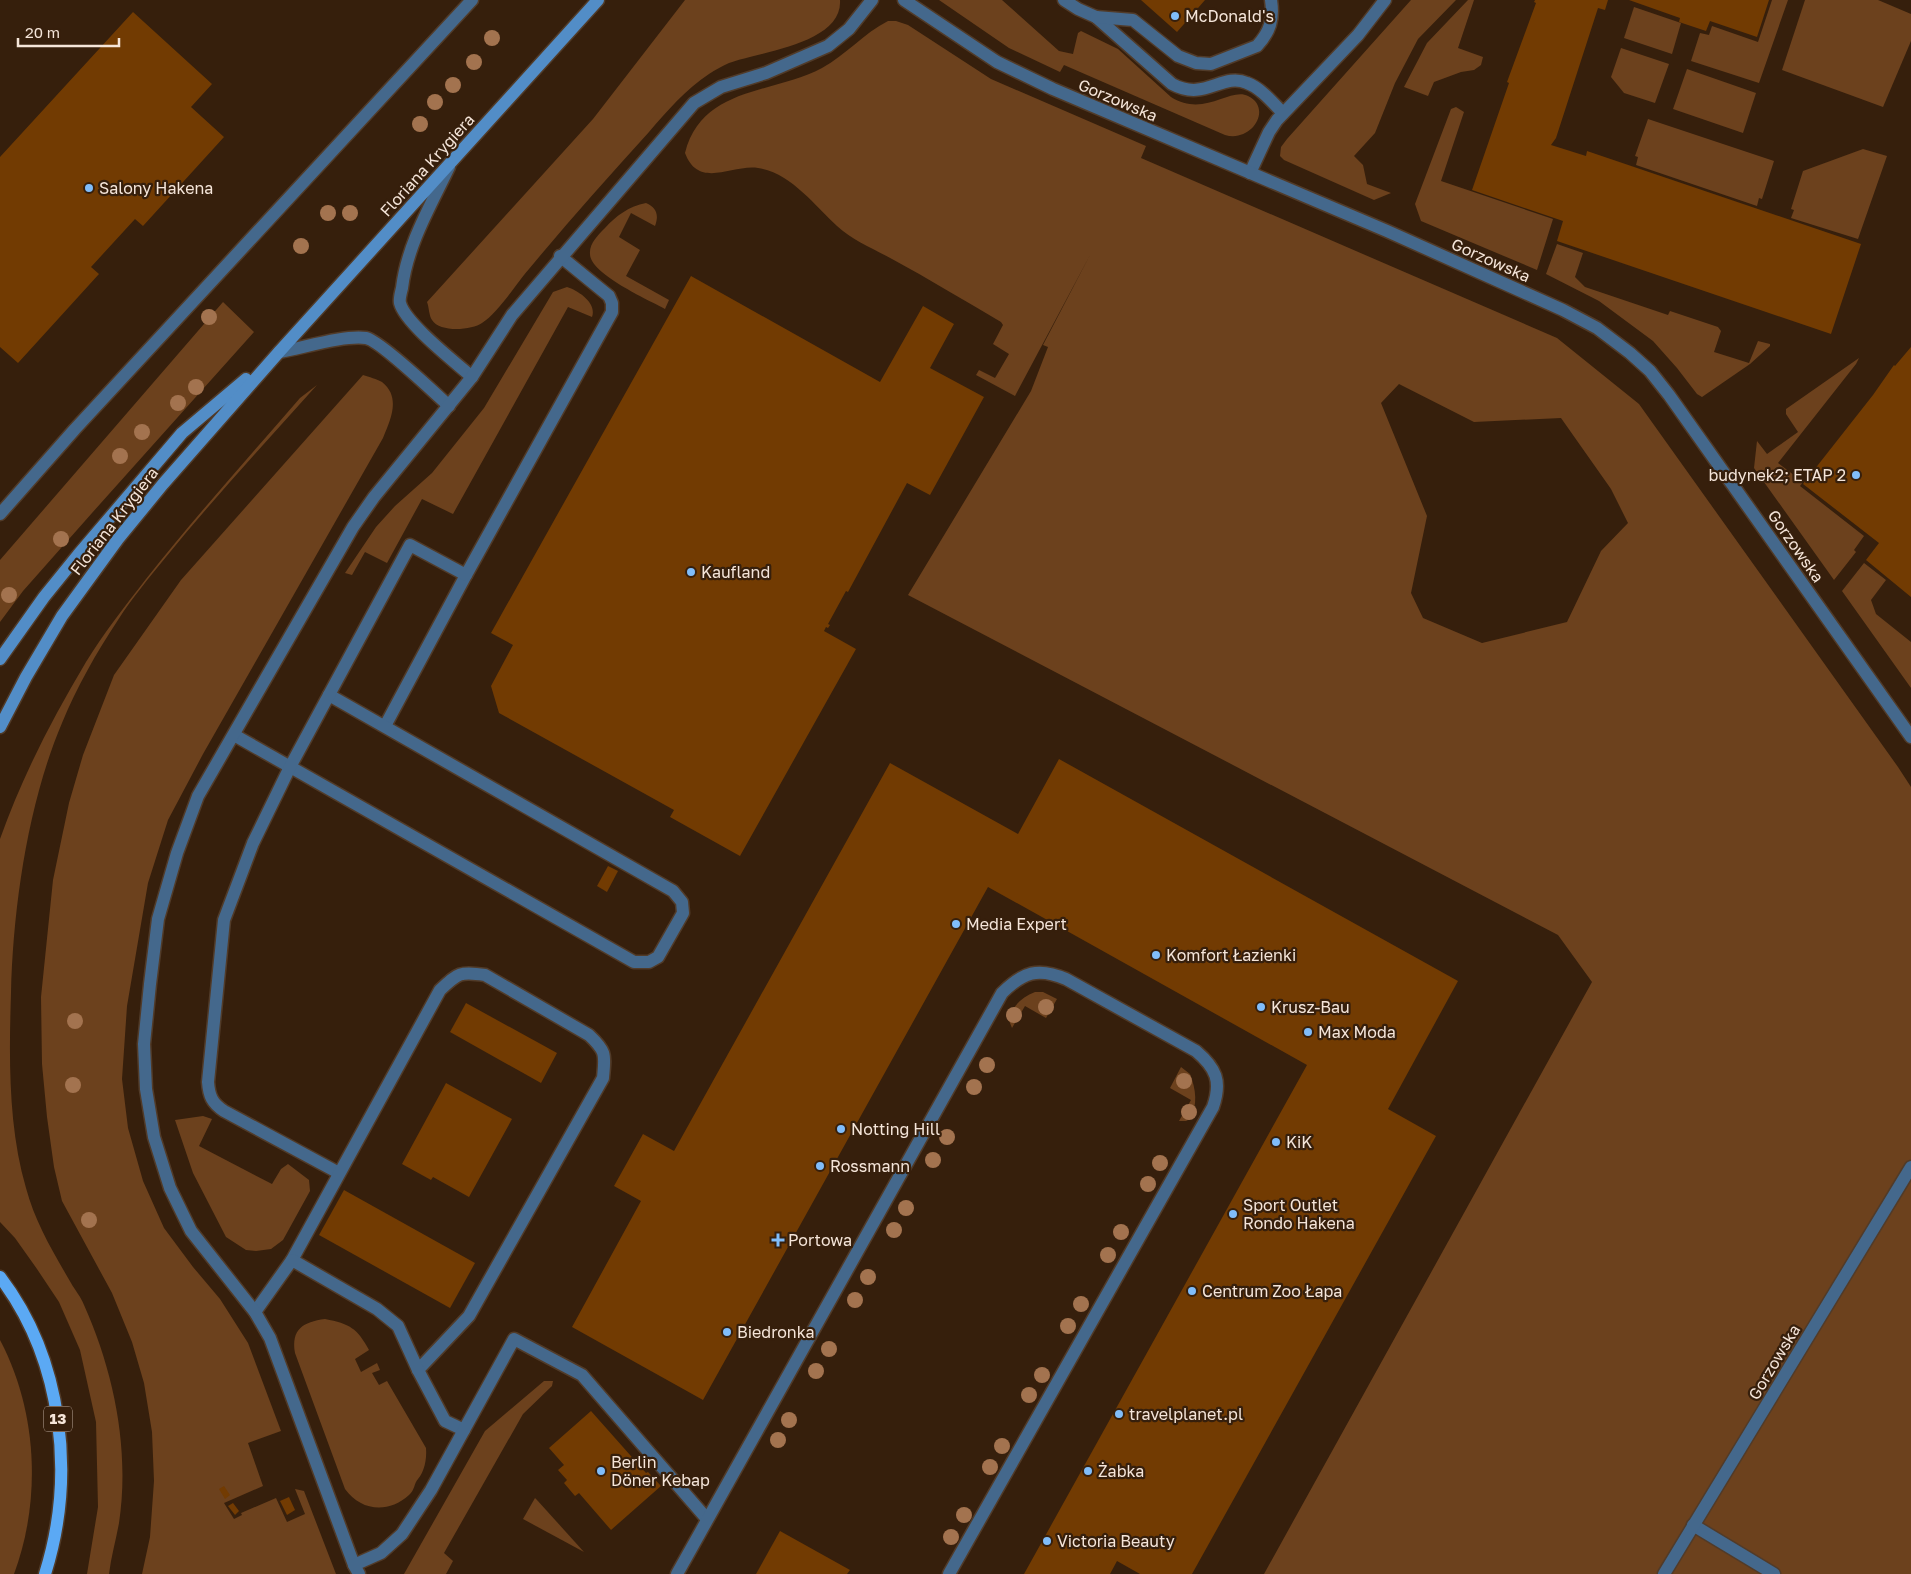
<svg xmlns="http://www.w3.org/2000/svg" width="1911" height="1574" font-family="'Golos Text',sans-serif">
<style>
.green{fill:#6c411d;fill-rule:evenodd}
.building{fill:#723b02}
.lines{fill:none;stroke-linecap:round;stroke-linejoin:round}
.lane-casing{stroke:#513b29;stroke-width:15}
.street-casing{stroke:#513b29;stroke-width:15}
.secondary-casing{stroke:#513b29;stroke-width:15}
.primary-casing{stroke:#513b29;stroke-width:15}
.lane{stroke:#44688c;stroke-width:12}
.street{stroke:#44688c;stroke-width:12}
.secondary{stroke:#528dc7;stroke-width:12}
.primary{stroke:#5ba9f4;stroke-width:12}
.tree{fill:#a3734f}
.poi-dot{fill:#80bdfa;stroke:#361f0c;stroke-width:2}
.labels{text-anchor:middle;stroke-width:4.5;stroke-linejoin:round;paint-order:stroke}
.shield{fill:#361f0c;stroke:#bcaa9c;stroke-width:1}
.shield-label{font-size:15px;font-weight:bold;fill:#f5e5d9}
.poi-label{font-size:16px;fill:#f5e5d9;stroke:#361f0c;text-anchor:start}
.street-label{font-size:16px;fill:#f5e5d9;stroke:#361f0c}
</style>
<rect width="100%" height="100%" fill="#361f0c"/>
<!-- green -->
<g class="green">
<path d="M685 0H840C843 44 758 52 729 63 722 66 715 70 709 74 686 89 667 111 649 132 608 177 568 222 529 269 516 284 498 313 482 323 472 330 440 333 432 320 429 316 429 307 427 302L593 119Z"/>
<path d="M939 0H1002L1059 51 1073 54 1078 33 1081 31 1118 49 1171 97C1204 118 1230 87 1248 96 1273 108 1252 143 1225 135L1064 65 1060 72 1009 48Z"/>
<path d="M1411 0H1456L1418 39 1395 83 1375 133 1354 156 1363 165 1367 184 1391 193 1374 200 1284 160 1280 156 1281 147 1287 139Z"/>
<path d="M1468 0H1474L1458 48 1483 57 1481 65 1474 70 1461 72 1434 82 1428 96 1404 87 1427 43Z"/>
<path d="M1772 0H1788L1759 83 1691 61 1700 33 1709 35 1712 26 1758 42Z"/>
<path d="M1805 0H1878L1911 14V41L1883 107 1782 70Z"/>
<path d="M1634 7 1681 23 1672 54 1624 38Z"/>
<path d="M888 21H896L908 25 991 79 1146 146 1141 158 1557 338 1639 404 1898 767 1911 787V1574H1264L1592 982 1558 935 908 595 1031 391 1048 347 1043 345 1090 255 1015 396 976 375 979 370 995 378 1009 354 993 344 1003 325 1001 322C965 301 929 279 892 259 874 249 852 240 837 226 814 205 791 173 758 168 732 164 699 190 685 153 702 86 774 94 822 68 846 55 864 33 888 21ZM1399 384 1474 422 1561 418 1611 489 1628 523 1601 551 1567 622 1482 643 1423 618 1411 593 1427 516 1381 403Z"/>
<path d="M1621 48 1669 64 1655 103 1624 93 1611 77Z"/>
<path d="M1687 69 1756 93 1743 133 1673 109Z"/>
<path d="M1456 107 1464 112 1441 181 1553 219 1537 270 1421 221 1415 204 1451 109Z"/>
<path d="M1648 119 1774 161 1762 199 1759 198 1757 206 1636 165 1638 157 1635 156Z"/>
<path d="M1863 149 1887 156 1858 239 1791 218 1794 210 1791 209 1803 171Z"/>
<path d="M646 203C657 208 659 215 655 226L631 213 619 237 640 250 626 276 669 300 665 309C649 300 590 274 590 254 589 244 598 235 605 228 616 216 629 206 646 203Z"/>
<path d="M1557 244 1583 253 1575 277 1585 287 1668 315 1670 311 1718 327 1721 331 1714 352 1749 363 1758 341 1770 344V346L1750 364 1702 397 1697 394 1677 368 1653 341 1599 301 1546 274Z"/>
<path d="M567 287C579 291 597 303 592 317L568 307 453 514 422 499 387 563 365 552 352 575 345 573 376 527 395 506 432 473 484 408 553 292Z"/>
<path d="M223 302 254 332 92 513 23 591 0 622V560Z"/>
<path d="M1859 358 1856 364 1778 463 1803 482 1800 486 1864 536 1854 550 1856 552 1834 580 1754 468 1757 441 1767 454 1798 432 1786 414V409Z"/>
<path d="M363 375C369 377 377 379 382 382 401 397 391 419 383 438L203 754 168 820 148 883 127 1006 122 1079 128 1128 143 1181 164 1228 193 1267 220 1299 248 1343 281 1431 248 1443 263 1486 224 1503 234 1519 242 1515 241 1513 276 1498 287 1522 305 1514 295 1489 304 1491 336 1574H142L150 1537 154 1481 152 1432 144 1383 132 1342 112 1293 62 1201 54 1167 47 1117 42 1064 41 997 53 880 69 803 83 755 114 675 181 580Z"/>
<path d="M317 385C266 442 214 498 166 557 149 578 132 598 118 620 96 653 77 687 62 723 28 803 13 907 11 993 9 1057 8 1126 26 1188 35 1222 53 1252 71 1283 75 1290 81 1297 84 1305 114 1372 130 1450 119 1523 116 1540 111 1557 109 1574H87L98 1507 96 1422 80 1350 59 1302 37 1269 15 1238 0 1222V839C22 777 52 719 86 662 104 633 125 606 146 579 195 517 248 458 300 398Z"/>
<path d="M1864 563 1886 580 1871 600 1876 614 1911 642V688L1842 591Z"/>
<path d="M1035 992H1043L1057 999 1046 1018 1025 1006 1012 1028 1008 1018C1014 1005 1022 997 1035 992Z"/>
<path d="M1181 1067 1190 1074C1196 1089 1198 1105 1190 1119L1186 1121H1179L1191 1100 1170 1088Z"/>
<path d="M203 1116 212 1119 199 1146 272 1184 281 1169 288 1164 309 1180 310 1191 283 1240 271 1249 256 1251 246 1250 226 1237 193 1173 175 1120Z"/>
<path d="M325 1319C350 1324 357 1328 369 1350L355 1359 361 1372 377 1363 380 1370 372 1373 379 1385 387 1381 426 1448C427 1460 424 1472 418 1479 414 1483 415 1490 409 1495 388 1514 361 1511 345 1489L295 1353C291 1329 303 1322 325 1319Z"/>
<path d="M0 1340C37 1410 42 1499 14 1574H0Z"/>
<path d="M544 1381H553L552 1386 523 1414 444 1553 453 1561 446 1574H404L485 1431Z"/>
<path d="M535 1498 537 1500 584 1552 523 1519Z"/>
</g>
<!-- building -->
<g class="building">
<path d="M1141 0H1205L1177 32Z"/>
<path d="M1535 0H1608L1605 10 1598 8 1556 138 1551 145 1586 156 1587 151 1861 244 1831 334 1557 241 1563 221 1472 190 1509 83 1507 82 1536 3 1534 2Z"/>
<path d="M1629 0H1769L1757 37 1710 21 1706 31 1679 22 1680 18Z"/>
<path d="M133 12 212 84 191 107 224 137 143 226 135 219 91 267 99 274 18 363 0 347V157Z"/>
<path d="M691 276 880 382 923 306 954 324 930 368 984 397 930 495 907 483 848 592 846 591 828 624 830 625 828 628 826 627 824 631 856 649 740 856 670 817 674 810 499 713 491 686 513 645 491 633Z"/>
<path d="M1911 347V597L1866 560 1879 543 1803 484 1873 395 1894 365 1895 366Z"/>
<path d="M1059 759 1458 981 1388 1109 1436 1136 1192 1574H1140L1117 1561 1110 1574H1024L1307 1065 988 887 703 1400 572 1327 641 1201 614 1186 643 1134 674 1151 890 763 1018 834Z"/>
<path d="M608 866 618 871 607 892 597 886Z"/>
<path d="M466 1003 557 1053 541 1083 450 1032Z"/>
<path d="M446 1083 512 1119 469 1197 433 1177 431 1180 402 1164Z"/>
<path d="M344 1190 475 1263 450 1308 319 1235Z"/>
<path d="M591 1411 646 1473 648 1472 661 1486 611 1530 579 1493 575 1496 564 1483 567 1480 558 1470 564 1465 549 1448Z"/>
<path d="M224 1486 230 1495 225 1499 219 1489Z"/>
<path d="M289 1497 295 1510 287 1515 280 1501Z"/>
<path d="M233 1503 239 1511 235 1515 228 1506Z"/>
<path d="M780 1531 850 1570 847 1574H756Z"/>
</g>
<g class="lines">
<!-- lane casing -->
<g class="lane-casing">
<g id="lane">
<path d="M1064 0 1078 9 1096 17 1172 84C1205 102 1222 72 1247 83 1261 88 1273 103 1283 113"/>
<path d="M1096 17 1133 20 1178 56 1196 63 1211 64 1257 46C1270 32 1274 19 1271 0"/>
<path d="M449 167C431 205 407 245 402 288 401 292 399 299 400 303 405 323 455 362 472 377"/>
<path d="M1250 173 1269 132 1277 120 1358 35 1385 0"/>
<path d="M279 352C303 348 343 335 366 338 379 340 436 394 449 406"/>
<path d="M0 514 75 429 472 0"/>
<path d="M385 726 466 575"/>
<path d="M234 735 634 962H649L658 957 683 913 682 902 673 891 329 695"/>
<path d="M339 1173 224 1111C212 1103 209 1096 208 1082L224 920 253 843 290 767 410 545 466 575 612 312V303L609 296 560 256"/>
<path d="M292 1260 440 990C458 973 460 971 485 975L589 1035C607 1052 605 1055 603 1078L469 1316 418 1370"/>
<path d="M255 1312 292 1260 377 1309 398 1326 418 1370 445 1421 464 1430"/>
<path d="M1693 1525 1774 1574"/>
<path d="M354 1565 270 1338 255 1312 191 1231 170 1188 154 1137 146 1089 144 1044 150 984 158 919 177 853 198 796 353 527 374 497 472 377 512 315 694 103 721 87 766 73 828 46 849 29 872 0"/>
<path d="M359 1574 354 1565 381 1553 402 1534 431 1490 514 1339 582 1375 707 1519"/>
<path d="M677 1574 1002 993C1023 972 1038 967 1066 979L1196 1051C1216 1068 1222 1081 1213 1107L949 1574"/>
</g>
</g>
<!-- street casing -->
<g class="street-casing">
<g id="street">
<path d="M904 0 997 62 1053 89 1387 231 1563 310 1597 328 1630 353 1650 371 1669 395 1911 737"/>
<path d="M1664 1574 1911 1167"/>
</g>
</g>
<!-- secondary casing -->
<g class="secondary-casing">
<g id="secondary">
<path d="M0 659 44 597 78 555 182 433 246 379"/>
<path d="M0 727 26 677 62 616 118 539 163 484 279 352 598 0"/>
</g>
</g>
<!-- primary casing -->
<g class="primary-casing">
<path id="primary" d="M0 1277C63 1360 76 1476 45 1574"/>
</g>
<!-- lane -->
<use href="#lane" class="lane"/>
<!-- street -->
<use href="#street" class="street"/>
<!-- secondary -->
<use href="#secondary" class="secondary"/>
<!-- primary -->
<use href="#primary" class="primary"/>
</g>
<!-- trees -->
<g class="tree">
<circle cx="492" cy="38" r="8"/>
<circle cx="474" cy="62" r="8"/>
<circle cx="453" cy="85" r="8"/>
<circle cx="435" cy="102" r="8"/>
<circle cx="420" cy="124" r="8"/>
<circle cx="328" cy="213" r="8"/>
<circle cx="350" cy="213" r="8"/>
<circle cx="301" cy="246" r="8"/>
<circle cx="209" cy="317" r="8"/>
<circle cx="196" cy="387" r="8"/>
<circle cx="178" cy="403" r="8"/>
<circle cx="142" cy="432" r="8"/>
<circle cx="120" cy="456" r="8"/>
<circle cx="61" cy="539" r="8"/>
<circle cx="9" cy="595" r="8"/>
<circle cx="1046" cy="1007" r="8"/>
<circle cx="1014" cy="1015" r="8"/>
<circle cx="75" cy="1021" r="8"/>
<circle cx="987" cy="1065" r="8"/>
<circle cx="1184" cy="1081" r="8"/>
<circle cx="73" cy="1085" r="8"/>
<circle cx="974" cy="1087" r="8"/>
<circle cx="1189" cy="1112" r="8"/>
<circle cx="947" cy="1137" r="8"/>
<circle cx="933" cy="1160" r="8"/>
<circle cx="1160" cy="1163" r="8"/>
<circle cx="1148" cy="1184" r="8"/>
<circle cx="906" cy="1208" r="8"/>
<circle cx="89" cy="1220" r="8"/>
<circle cx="894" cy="1230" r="8"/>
<circle cx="1121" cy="1232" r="8"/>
<circle cx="1108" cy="1255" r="8"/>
<circle cx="868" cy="1277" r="8"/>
<circle cx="855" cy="1300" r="8"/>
<circle cx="1081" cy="1304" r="8"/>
<circle cx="1068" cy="1326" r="8"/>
<circle cx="829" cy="1349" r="8"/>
<circle cx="816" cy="1371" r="8"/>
<circle cx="1042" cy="1375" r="8"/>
<circle cx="1029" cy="1395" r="8"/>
<circle cx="789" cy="1420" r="8"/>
<circle cx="778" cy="1440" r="8"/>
<circle cx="1002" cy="1446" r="8"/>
<circle cx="990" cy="1467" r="8"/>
<circle cx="964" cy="1515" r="8"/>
<circle cx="951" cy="1537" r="8"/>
</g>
<!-- markers -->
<g class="poi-dot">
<circle cx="1175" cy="16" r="5"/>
<circle cx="89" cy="188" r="5"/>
<circle cx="1856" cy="475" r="5"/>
<circle cx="691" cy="572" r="5"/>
<circle cx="956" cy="924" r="5"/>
<circle cx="1156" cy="955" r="5"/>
<circle cx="1261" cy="1007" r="5"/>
<circle cx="1308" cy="1032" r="5"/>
<circle cx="841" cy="1129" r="5"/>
<circle cx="1276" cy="1142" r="5"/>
<circle cx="820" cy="1166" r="5"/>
<circle cx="1233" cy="1214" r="5"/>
<path d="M775.5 1232.5h5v5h5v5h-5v5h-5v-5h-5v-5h5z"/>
<circle cx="1192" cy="1291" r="5"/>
<circle cx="727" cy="1332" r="5"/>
<circle cx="1119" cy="1414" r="5"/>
<circle cx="601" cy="1471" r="5"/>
<circle cx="1088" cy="1471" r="5"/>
<circle cx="1047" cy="1541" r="5"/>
</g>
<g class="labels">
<!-- shield labels -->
<rect class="shield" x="44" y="1406.5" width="28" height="25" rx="4"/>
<g class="shield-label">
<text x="58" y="1424">13</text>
</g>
<!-- poi labels -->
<g class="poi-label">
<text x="1185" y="22">McDonald's</text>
<text x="99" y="194">Salony Hakena</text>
<text x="1846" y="481" text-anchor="end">budynek2; ETAP 2</text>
<text x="701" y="578">Kaufland</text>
<text x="966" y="930">Media Expert</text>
<text x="1166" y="961">Komfort Łazienki</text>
<text x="1271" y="1013">Krusz-Bau</text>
<text x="1318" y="1038">Max Moda</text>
<text x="851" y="1135">Notting Hill</text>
<text x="1286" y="1148">KiK</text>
<text x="830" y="1172">Rossmann</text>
<text x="1243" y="1211">Sport Outlet<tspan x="1243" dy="18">Rondo Hakena</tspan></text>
<text x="788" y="1246">Portowa</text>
<text x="1202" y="1297">Centrum Zoo Łapa</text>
<text x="737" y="1338">Biedronka</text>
<text x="1129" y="1420">travelplanet.pl</text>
<text x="611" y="1468">Berlin<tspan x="611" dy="18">Döner Kebap</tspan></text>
<text x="1098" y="1477">Żabka</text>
<text x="1057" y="1547">Victoria Beauty</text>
</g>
<!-- street labels -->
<g class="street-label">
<text transform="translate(1118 100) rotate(23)" y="6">Gorzowska</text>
<text transform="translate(427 165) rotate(-48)" y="6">Floriana Krygiera</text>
<text transform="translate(1491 260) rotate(24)" y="6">Gorzowska</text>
<text transform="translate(114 521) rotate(-52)" y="6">Floriana Krygiera</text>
<text transform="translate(1796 546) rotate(55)" y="6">Gorzowska</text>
<text transform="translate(1774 1362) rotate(-59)" y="6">Gorzowska</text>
</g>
</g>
<!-- scale -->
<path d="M18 38v8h101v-8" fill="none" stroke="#f5e5d9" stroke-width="2.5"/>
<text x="25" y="38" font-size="15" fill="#f5e5d9" stroke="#361f0c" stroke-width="4" paint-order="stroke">20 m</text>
</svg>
